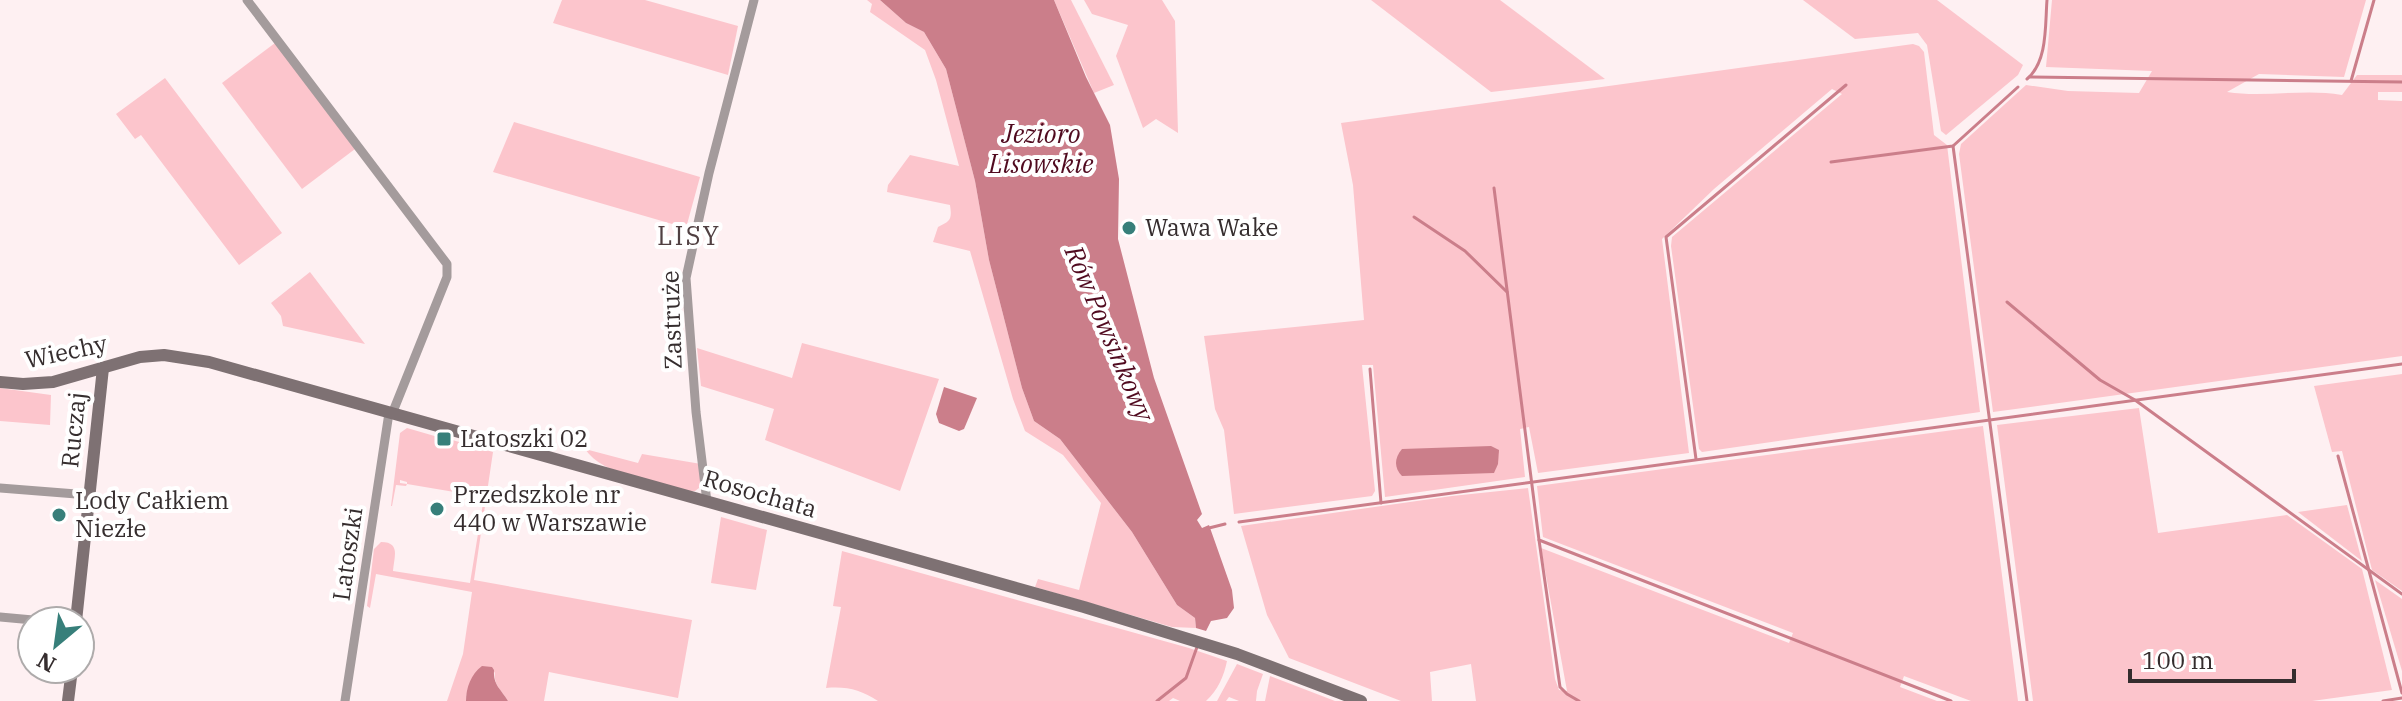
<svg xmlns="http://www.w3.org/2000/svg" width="2402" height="701" font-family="'IBM Plex Serif',serif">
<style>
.green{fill:#fcc5cc}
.water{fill:#cb7e8a}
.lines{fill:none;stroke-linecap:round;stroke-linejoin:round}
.stream{stroke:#cb7e8a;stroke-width:3}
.street{stroke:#a49b9c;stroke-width:9}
.secondary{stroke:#7e7173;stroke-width:12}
.poi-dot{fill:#377f7a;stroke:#fff;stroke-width:3}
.labels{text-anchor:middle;stroke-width:8;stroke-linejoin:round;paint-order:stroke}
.poi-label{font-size:24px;fill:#352d2e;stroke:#fff;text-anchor:start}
.street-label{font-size:24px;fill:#352d2e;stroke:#fff}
.water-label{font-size:26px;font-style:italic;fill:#500a1f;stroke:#fff}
.neighbourhood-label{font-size:26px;letter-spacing:2px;fill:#503f41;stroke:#fff}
</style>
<rect width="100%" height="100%" fill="#fef0f2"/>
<!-- green -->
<g class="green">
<path d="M562 0H645L738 26 728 75 553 23Z"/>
<path d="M867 0H880L906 23 924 32 946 69 975 181 989 260 1022 388 1034 421 1060 439 1132 532 1177 605 1195 618 1196 628 1172 627 1035 587 1038 579 1079 590 1101 503 1063 455 1025 431 1013 399 970 251 933 242 938 227C951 221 952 219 950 205L887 192 888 185 910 155 959 166 936 80 925 50 870 12 872 4Z"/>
<path d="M1054 0H1071L1114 85 1094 93Z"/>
<path d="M1084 0H1162L1175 21 1178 133 1156 119 1143 128 1116 56 1128 25 1092 14Z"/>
<path d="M1371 0H1500L1605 79 1491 92Z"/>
<path d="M1803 0H1937L2023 65 2018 75 1946 135 1941 131 1927 45 1918 33 1855 39Z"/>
<path d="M2052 0H2366L2344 77 2259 74 2227 92C2265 98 2304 88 2342 95L2357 75H2402V92H2378V100L2402 101V356L1993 412 1959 154 1961 144 2026 85 2068 91 2139 93 2152 71 2046 67Z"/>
<path d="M275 43 355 149 302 189 222 83Z"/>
<path d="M1913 44 1919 46 1924 52 1934 135 1947 145 1980 412 1702 452 1699 449 1671 246 1672 237 1842 94 1832 89 1714 189 1662 239 1689 453 1538 473 1529 427 1520 429 1525 477 1385 497 1373 365H1362L1375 491 1372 496 1234 514 1224 430 1215 409 1204 336 1364 320 1353 185 1341 123Z"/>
<path d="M165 78 282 233 239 265 141 135 135 139 116 114Z"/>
<path d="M514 122 700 177 686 228 493 172Z"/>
<path d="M310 272 365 344 283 326 281 316 271 303Z"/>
<path d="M802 343 939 379 900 491 765 440 774 409 701 386 697 348 792 378Z"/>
<path d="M2402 374V591L2372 570 2342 451 2332 452 2314 386Z"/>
<path d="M0 388 51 395 50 425 0 421Z"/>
<path d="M2139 408 2158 533 2287 515 2362 569 2392 690 2312 701H2033L1997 425Z"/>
<path d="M1983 426 2018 701H1971L1904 676 1900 687 1937 701H1476L1471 664 1430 672 1432 701H1401L1289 658 1267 615 1241 526 1452 496 1528 488 1555 679 1559 690 1567 691 1541 548 1789 643 1793 633 1543 537 1537 486Z"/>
<path d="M407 428 438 437V440L447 443 449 439 493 452 474 580 692 620 678 698 549 672 544 701H508C502 691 493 685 495 672L466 695V701H447L463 654 472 592 376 574 370 608 367 606 374 549 381 542C401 542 394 557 393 571L470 583 484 497 407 484V482L400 480V483L407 484 406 486 396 485 392 506H391L400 433Z"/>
<path d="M585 449 638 463 642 454 701 464 703 485 695 491H689C658 483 603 476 585 449Z"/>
<path d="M2347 505 2362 561 2298 512Z"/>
<path d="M721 517 767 530 756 590 711 583Z"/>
<path d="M842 551 1189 648 1227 661C1224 676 1218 690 1206 701H1180L1173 698 1169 701H878C861 690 847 686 826 688L841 607 833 606Z"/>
<path d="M2375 580 2402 599V671Z"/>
<path d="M1237 664 1263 674 1257 691 1256 701H1239L1229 697 1226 701H1217Z"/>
<path d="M1270 676 1335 701H1265Z"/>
</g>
<!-- water -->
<g class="water">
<path d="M880 0H1054L1086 77 1110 125 1119 179 1118 239 1154 378 1202 514 1197 520 1202 528 1209 525 1232 590 1234 608 1227 618 1211 621 1206 631 1196 628 1195 618 1177 605 1132 532 1060 439 1034 421 1022 388 989 260 975 181 946 69 924 32 906 23Z"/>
<path d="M944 387 977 398 964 429 959 431 939 423 936 414Z"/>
<path d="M1491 446 1499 450 1498 464 1494 473 1402 476C1394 468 1394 458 1402 449Z"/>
<path d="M482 666 492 667 494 670C493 685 501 689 508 701H466C466 688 471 674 482 666Z"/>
</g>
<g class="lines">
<!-- stream -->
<g class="stream">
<path d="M2030 77 2402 82"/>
<path d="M2027 79C2048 61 2045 25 2047 0"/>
<path d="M2351 81 2374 0"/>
<path d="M1953 146 2027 701"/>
<path d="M1831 162 1953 146 2018 87"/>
<path d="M1494 188 1539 540 1951 701"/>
<path d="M1414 217 1465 251 1507 292"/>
<path d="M2007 302 2100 380 2135 400 2402 594"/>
<path d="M1370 369 1381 503"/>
<path d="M2338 456 2402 693"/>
<path d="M1696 459 1666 237 1846 85"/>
<path d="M1239 522 2402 364"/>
<path d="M1209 528 1225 524"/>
<path d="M1539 540 1560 687 1567 694 1579 701"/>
<path d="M1157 701 1186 678 1197 647"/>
<path d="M2383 701 2402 698"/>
</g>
<!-- street -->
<g class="street">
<path d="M247 0 447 264V277L392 414"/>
<path d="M0 488 89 495"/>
<path d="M707 502 696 412 686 278 709 173 754 0"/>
<path d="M0 617 44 621"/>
<path d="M345 701 389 413"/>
</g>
<!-- secondary -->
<g class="secondary">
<path d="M0 382 23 384 53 382 140 357 164 355 209 362 1084 607 1237 654 1361 701"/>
<path d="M76 621 103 368"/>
<path d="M68 701 72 669"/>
</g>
</g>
<!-- markers -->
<g class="poi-dot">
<circle cx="1129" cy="228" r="8"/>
<rect x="436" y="431" width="16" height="16" rx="4"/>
<circle cx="437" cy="509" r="8"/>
<circle cx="59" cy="515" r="8"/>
</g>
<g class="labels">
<!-- poi labels -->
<g class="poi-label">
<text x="1145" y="236">Wawa Wake</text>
<text x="460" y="447">Latoszki 02</text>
<text x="453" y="503">Przedszkole nr<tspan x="453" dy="28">440 w Warszawie</tspan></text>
<text x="75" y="509">Lody Całkiem<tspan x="75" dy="28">Niezłe</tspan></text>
</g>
<!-- street labels -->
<g class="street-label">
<text transform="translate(672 320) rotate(-92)" y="8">Zastruże</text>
<text transform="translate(66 352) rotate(-12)" y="8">Wiechy</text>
<text transform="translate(74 430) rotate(-84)" y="8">Ruczaj</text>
<text transform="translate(760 494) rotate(16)" y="8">Rosochata</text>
<text transform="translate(348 554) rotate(-82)" y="8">Latoszki</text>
</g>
<!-- water labels -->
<g class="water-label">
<text x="1041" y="143">Jezioro<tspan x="1041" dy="30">Lisowskie</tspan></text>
<text transform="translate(1109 333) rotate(67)" y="9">Rów Powsinkowy</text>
</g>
<!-- neighbourhood labels -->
<g class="neighbourhood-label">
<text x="689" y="245">LISY</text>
</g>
</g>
<!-- north arrow -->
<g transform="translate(56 645) rotate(209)"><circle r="38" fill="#ffffff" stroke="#aeabab" stroke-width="2"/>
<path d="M0-6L14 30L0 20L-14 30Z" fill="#377f7a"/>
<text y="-12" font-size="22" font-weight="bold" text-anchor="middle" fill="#352d2e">N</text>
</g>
<!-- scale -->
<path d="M2130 669v12h164v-12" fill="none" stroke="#352d2e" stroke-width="4"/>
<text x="2142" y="669" font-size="24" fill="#352d2e" stroke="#ffffff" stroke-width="6" paint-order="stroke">100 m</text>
</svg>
